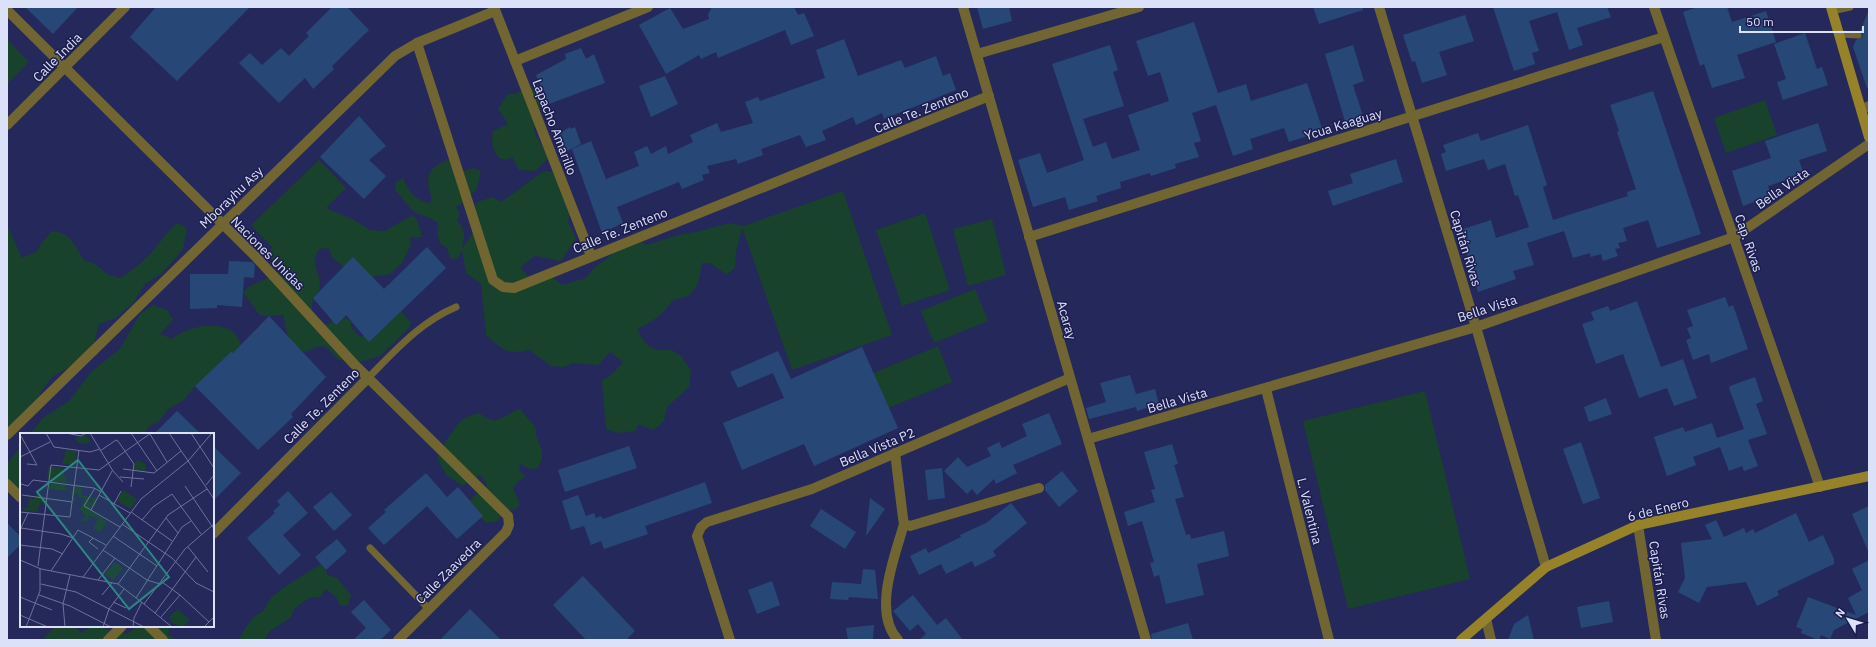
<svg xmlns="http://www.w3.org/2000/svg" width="1876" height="647" font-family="'IBM Plex Sans',sans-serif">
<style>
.green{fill:#19422c}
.building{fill:#274877}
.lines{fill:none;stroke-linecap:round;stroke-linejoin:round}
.service{stroke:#716532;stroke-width:7}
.minor{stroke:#716532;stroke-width:10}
.secondary{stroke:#968329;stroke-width:10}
.labels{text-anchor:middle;stroke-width:3;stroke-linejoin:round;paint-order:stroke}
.street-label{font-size:13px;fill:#dce1fa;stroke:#1c1d4e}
.inset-road{fill:none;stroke:#6e729a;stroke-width:1}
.view{fill:#2e8683;fill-opacity:0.15;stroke:#2e8683;stroke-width:2}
.inset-edge{fill:none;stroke:#dce1fa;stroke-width:2}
</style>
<rect width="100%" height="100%" fill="#25285a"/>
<!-- green -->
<g class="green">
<path d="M7 39 29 62 7 84Z"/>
<path d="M526 87C536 88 540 89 545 98L542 106 538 111V121L534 128C536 141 545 146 549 157L535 171 519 170 512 157 506 160 499 158C492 149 491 143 493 131L508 124 498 109 508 94H516Z"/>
<path d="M1765 100 1777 135 1726 153 1714 118Z"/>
<path d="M450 159 459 165 464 171 473 168 481 171 477 189C469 195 465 203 456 207L460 213 457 221C467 229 464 238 462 249L474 231 470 211 478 202 492 197 501 202 544 171 559 173 572 206 568 222 576 238 561 261 535 256 520 267 531 280 547 273 562 285 586 278 595 267 633 239 647 245 674 236 696 232 729 223 743 226 843 191 892 335 792 370 742 227 736 253 735 268 727 275 710 263H702L698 284 689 296 673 300C663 314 653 322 637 329 647 348 651 351 672 350L682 357 691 371 689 387 667 407 664 421 654 430 639 425 635 431 618 433 606 429 602 381 613 373 623 362 610 352 598 365 572 363 564 367 551 366 529 350C506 355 503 350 486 335L481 284 466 273 462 251 457 259 450 258 447 248 440 244 437 232 438 223C429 216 423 217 415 212 407 207 402 196 395 190L396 182 403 178C408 191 415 201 430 203 433 197 430 195 429 188 425 171 434 165 450 159Z"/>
<path d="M319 160 346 188 326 208 354 220 370 230 385 231 411 216 416 217 422 237 410 238 411 244 402 263 390 274 373 277 355 268 344 267 333 258 328 248 319 249C309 265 320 270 320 285 320 292 315 294 313 299 312 303 312 308 312 312L325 325 344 317 351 321V327L360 337 376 331 393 311H401L411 323 409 328 380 356 354 364 338 359 325 346 316 347 305 352C289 347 285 331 284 315L260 316 243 292 250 286 276 274 278 266 269 256 272 247 251 225Z"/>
<path d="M925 213 950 290 902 306 876 230Z"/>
<path d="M992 219 1006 275 968 286 953 229Z"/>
<path d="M178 223 187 228 183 249 173 261 161 274 145 284 133 303 116 318 99 324 94 343 83 360 53 376 42 390 36 406 7 432V225L22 258 36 252 43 241 52 231C73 233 74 247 85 261L94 263 108 275 120 278C131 271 141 264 150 254 160 244 166 231 178 223Z"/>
<path d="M975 289 988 321 934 343 921 311Z"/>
<path d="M153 305 167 310 173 320 160 334 172 339C185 327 221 319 235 334 239 339 242 347 245 353L195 386 184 400 168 409 159 421 149 426 144 434H30L43 418 69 401 92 371 120 349 140 314Z"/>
<path d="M938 346 952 382 886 409 871 374Z"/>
<path d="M1425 391 1470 579 1348 609 1303 421Z"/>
<path d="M520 409 536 428C535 447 549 447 538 468L530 469 520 464 519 469 525 477 519 481 513 488 520 504 515 510H508L495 522 487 523 474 513 470 501 475 495 487 490 486 482 480 475 463 486 446 475 437 458C440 450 455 426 461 421 466 417 472 415 479 413 499 429 502 414 520 409Z"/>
<path d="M21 446V499L7 491V464Z"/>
<path d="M321 564 328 575 337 578 351 595 348 605 340 606 336 597 326 589 320 597H310L295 608 290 618 270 631 264 640H239L245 628 255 616 263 611 271 598 283 588Z"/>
<path d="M55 626H74L81 633 91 626H95L127 634 137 626H170L168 634 176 640H43Z"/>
</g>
<!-- building -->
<g class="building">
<path d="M25 7H78L53 34Z"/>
<path d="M156 7H250L177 81 130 37Z"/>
<path d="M332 7H347L369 30 332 66 334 69 313 89 305 78 279 103 239 63 250 53 262 65 281 48 289 56 309 36 306 33Z"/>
<path d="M712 7H794L798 15 804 13 814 36 791 45 785 30 718 58 716 52 701 59 699 55 666 74 639 25 670 8 683 29 709 19 708 14Z"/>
<path d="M977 7H1009L1012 21 983 29Z"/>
<path d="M1313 7H1363V10L1319 24Z"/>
<path d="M1493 7H1607L1611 17 1577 28 1583 45 1569 50 1557 12 1529 21 1539 51 1532 53 1535 64 1514 71Z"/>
<path d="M1698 7H1727L1732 22 1766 11 1776 42 1737 55 1745 78 1712 88 1704 64 1700 66 1683 12Z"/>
<path d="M1869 10V88H1867L1853 47 1856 40 1862 37 1863 33 1860 31Z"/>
<path d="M1465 15 1474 41 1439 52 1447 75 1422 83 1415 61 1412 62 1403 35Z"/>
<path d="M1194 22 1218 93 1246 84 1251 101 1307 83 1323 131 1289 142 1284 128 1250 139 1253 149 1233 156 1216 105 1192 113 1201 141 1194 143 1199 157 1175 164 1176 168 1151 176 1150 173 1120 182 1121 188 1096 196 1098 201 1069 210 1065 197 1033 207 1018 160 1040 153 1047 173 1084 160 1052 64 1110 45 1118 70 1113 72 1124 106 1083 119 1093 147 1106 142 1112 159 1140 150 1128 115 1169 101 1160 72 1148 76 1136 41Z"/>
<path d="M1805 33 1817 69 1822 67 1828 85 1783 100 1777 82 1786 79 1774 44Z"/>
<path d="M844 39 858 76 901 60 905 68 936 56 943 76 950 73 956 90 884 119 882 113 856 125 853 117 822 131 826 140 806 147 800 135 761 149 763 155 738 164 736 159 707 166 710 173 702 175 704 180 682 189 679 182 617 207 623 223 602 233 572 149 591 141 606 179 639 166 634 152 647 146 651 154 666 146 668 154 693 142 690 135 717 123 721 132 753 123 745 102 758 97 760 101 825 78 816 50Z"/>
<path d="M1353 45 1364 81 1353 85 1365 122 1347 128 1325 54Z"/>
<path d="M581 48 586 59 594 54 605 83 549 104 536 75 566 59 565 54Z"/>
<path d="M665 76 678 104 651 117 639 86Z"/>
<path d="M1653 91 1701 234 1657 248 1648 220 1623 228 1627 241 1618 243 1620 248 1615 249 1618 256 1603 261 1601 254 1591 257 1590 253 1573 258 1564 231 1527 243 1534 265 1513 271 1516 279 1478 292 1460 230 1491 220 1496 238 1529 227 1518 195 1515 196 1505 164 1488 170 1484 159 1446 171 1441 154 1446 152 1443 145 1478 133 1481 141 1528 125 1547 185 1543 187 1553 220 1628 196 1627 192 1636 189 1617 132 1619 131 1610 105Z"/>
<path d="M359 116 386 146 369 160 386 176 364 199 320 157Z"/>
<path d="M1818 123 1827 151 1799 160 1804 174 1768 186 1771 196 1743 206 1732 171 1771 158 1765 141Z"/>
<path d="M570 127 571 129 575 127 581 144 563 153 555 136Z"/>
<path d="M1396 159 1403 182 1333 206 1328 191 1353 183 1350 174Z"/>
<path d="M427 247 446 268 369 342 346 315 336 325 313 298 353 257 384 289Z"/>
<path d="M229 261 252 262 255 265 254 278 244 277 242 307 217 305V308L190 309V274H228Z"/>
<path d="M1725 297 1729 307 1733 305 1748 349 1711 363 1709 354 1693 360 1686 340 1691 338 1687 328 1693 326 1687 310Z"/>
<path d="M1637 301 1661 367 1683 359 1697 398 1674 406 1667 388 1639 398 1623 354 1596 364 1582 324 1594 320 1591 312 1608 306 1610 311Z"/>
<path d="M269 316 326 377 291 414 293 417 258 450 195 386 231 352 233 353Z"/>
<path d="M862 347 898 428 814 466 804 444 742 470 723 423 784 398 773 373 738 388 730 372 778 351 791 379Z"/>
<path d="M1130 375 1136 394 1155 389 1159 404 1137 411 1136 407 1089 419 1086 408 1106 402 1100 383Z"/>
<path d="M1755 377 1763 401 1756 404 1767 434 1748 440 1758 466 1744 471 1742 466 1729 471 1720 447 1693 457 1696 465 1667 476 1654 437 1683 427 1685 432 1712 423 1717 438 1744 429 1729 388 1730 386Z"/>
<path d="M1606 398 1612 414 1589 422 1584 407Z"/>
<path d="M177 411 201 434H154Z"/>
<path d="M1049 413 1062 444 1013 465 1017 473 996 484 994 479 977 495 972 489 967 494 944 471 958 457 967 467 991 456 987 448 999 442 1002 448 1027 436 1022 424Z"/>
<path d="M1581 442 1600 498 1583 504 1563 449Z"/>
<path d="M1172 444 1178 464 1174 465 1184 497 1175 499 1186 535 1190 534 1191 539 1224 531 1229 556 1197 564 1204 595 1166 604 1159 575 1154 577 1150 563 1154 562 1142 521 1128 526 1124 512 1155 502 1151 490 1155 489 1144 452Z"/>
<path d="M213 446 241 473 213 501Z"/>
<path d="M629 446 637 468 565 492 558 470Z"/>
<path d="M942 468 945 498 928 500 925 470Z"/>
<path d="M1062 471 1078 491 1059 507 1045 490V485Z"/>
<path d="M426 473 447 497 458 487 483 516 457 539 427 506 384 545 368 528 386 512 384 510Z"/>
<path d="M705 482 712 503 645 526 648 534 604 549 601 541 591 545 584 526 571 530 562 501 578 495 586 516 594 513 596 518 601 516 603 519Z"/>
<path d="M288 491 308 513 283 535 301 555 279 575 247 538 275 513 273 511 280 505 277 501Z"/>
<path d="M331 492 352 515 334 531 313 507Z"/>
<path d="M870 498 885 509 866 536Z"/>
<path d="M1011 503 1027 523 993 551 996 556 975 567 972 561 946 574 941 564 919 575 910 556 926 548 928 553 961 537 960 535 986 523Z"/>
<path d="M1869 506V553L1852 514Z"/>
<path d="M821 509 856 532 845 549 810 526Z"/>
<path d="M1796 513 1809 542 1823 535 1834 559V564L1777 591 1779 595 1757 606 1746 582 1707 587 1699 603 1678 592 1685 578 1681 543 1712 539 1705 525 1716 520 1724 537 1744 528 1746 533 1753 529 1755 533Z"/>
<path d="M7 523 21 537V544L7 558Z"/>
<path d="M337 539 347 551 326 570 315 557Z"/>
<path d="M1869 560V612L1834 630 1830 639 1821 635 1819 640 1801 633 1802 629 1796 627 1808 597 1856 615 1848 598 1862 590 1852 569Z"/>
<path d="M863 569 875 570 878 599 849 597 848 600 830 599 832 582 861 584Z"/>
<path d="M583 576 635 631 626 640H586L553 605Z"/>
<path d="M772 581 780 605 757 614 748 590Z"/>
<path d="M913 595 937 625 946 618 963 640H919L926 634 918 624 910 631 893 611Z"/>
<path d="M364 600 391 630 380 640H353L366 628 351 612Z"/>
<path d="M1609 601 1613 622 1581 628 1577 607Z"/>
<path d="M470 609 501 640H440Z"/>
<path d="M1528 615 1534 640H1508L1514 624Z"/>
<path d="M1188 623 1193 640H1152L1151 634Z"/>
<path d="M874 625 873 639 848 640 846 628Z"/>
</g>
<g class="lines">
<!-- service -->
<g class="service">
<path d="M1832 11 1850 7"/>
<path d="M1839 34 1858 35"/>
<path d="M368 378C395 351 420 322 456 307"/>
<path d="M370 548 429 609"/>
</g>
<!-- minor -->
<g class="minor">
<path d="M494 7 591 256"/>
<path d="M963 7 1146 640"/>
<path d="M1379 7 1476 327 1546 567"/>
<path d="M1654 7 1820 487"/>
<path d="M7 10 256 257 354 364 508 516 509 525 506 532 398 640"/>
<path d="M417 43 493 280 503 287 514 288 989 96"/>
<path d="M977 54 1139 7"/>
<path d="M515 61 648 7"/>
<path d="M1862 109 1869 106"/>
<path d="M7 125 125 7"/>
<path d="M1029 237 1664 37"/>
<path d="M1266 389 1329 640"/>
<path d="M7 435 395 56 417 43 495 11"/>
<path d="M1088 439 1476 327 1734 237 1869 144"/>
<path d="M895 453 903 518 904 524 910 526 1039 488"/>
<path d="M7 484 21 498"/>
<path d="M1638 525 1656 640"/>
<path d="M213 534 368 378"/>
<path d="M1486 619 1491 640"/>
<path d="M149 626 163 640"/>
<path d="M108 640 122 626"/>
<path d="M730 640 697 536 701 527 707 522 812 489 1070 378"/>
<path d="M898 640C872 612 895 556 904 524"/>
</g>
<!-- secondary -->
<g class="secondary">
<path d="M1831 7 1869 137"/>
<path d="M1461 640 1546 567 1638 525 1869 476"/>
</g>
</g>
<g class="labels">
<!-- street labels -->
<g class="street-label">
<text transform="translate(57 57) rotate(-45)" y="5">Calle India</text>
<text transform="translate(921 110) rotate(-22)" y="5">Calle Te. Zenteno</text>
<text transform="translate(1343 124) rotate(-17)" y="5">Ycua Kaaguay</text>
<text transform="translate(555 127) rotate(69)" y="5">Lapacho Amarillo</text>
<text transform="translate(1782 188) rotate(-35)" y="5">Bella Vista</text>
<text transform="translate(231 197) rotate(-44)" y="5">Mborayhu Asy</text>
<text transform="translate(620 230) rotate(-22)" y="5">Calle Te. Zenteno</text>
<text transform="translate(1749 243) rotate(71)" y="5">Cap. Rivas</text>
<text transform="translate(1466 248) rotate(73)" y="5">Capitán Rivas</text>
<text transform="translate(268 253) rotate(45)" y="5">Naciones Unidas</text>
<text transform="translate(1487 308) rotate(-18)" y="5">Bella Vista</text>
<text transform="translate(1067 320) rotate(74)" y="5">Acaray</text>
<text transform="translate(1177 400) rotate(-16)" y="5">Bella Vista</text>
<text transform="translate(321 406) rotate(-45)" y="5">Calle Te. Zenteno</text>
<text transform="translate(877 447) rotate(-23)" y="5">Bella Vista P2</text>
<text transform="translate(1658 509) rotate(-14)" y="5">6 de Enero</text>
<text transform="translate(1310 511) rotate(76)" y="5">L. Valentina</text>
<text transform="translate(448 571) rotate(-45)" y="5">Calle Zaavedra</text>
<text transform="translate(1660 580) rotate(81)" y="5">Capitán Rivas</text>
</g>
</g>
<!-- overview -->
<g transform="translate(20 433)">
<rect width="194" height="194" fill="#25285a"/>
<path d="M65 1 71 8 66 11 58 10 55 4H62ZM46 17 57 18 55 32 42 31ZM119 27 125 31 126 38 114 37 115 29ZM29 33 45 36 43 41 46 43V48L53 50 31 49 27 42ZM28 50 46 52 45 54 48 58 29 56ZM56 54 63 55 61 58 62 63H70L71 66 66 68 73 69 72 65H78L71 75 66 74 87 89 80 99 73 95 79 85 68 83 67 89 61 87 66 84 60 76 65 65H60L57 59 53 63 58 69 52 67 51 59ZM103 57 117 66 111 76 97 68ZM17 60 28 67 26 71 23 72 21 68 17 79 3 77 4 75H8L9 65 14 66ZM95 129 103 135 93 147 85 141ZM158 176 170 187 163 194 150 189 152 187 149 184Z" fill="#19422c"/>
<path class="inset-road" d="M26 0 34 14 70 19 80 16M46 0 61 3 66 0M70 0 93 38 103 49M111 0 137 38M149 0 194 66M171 0 194 35M130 1 147 29M1 3 17 32 7 31M80 18 96 7 98 8 114 31 111 54M0 24 30 9M103 36 134 40 161 18M100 44 124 46M186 52 194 42M165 53 194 96M0 55 1 51 8 53 13 47 74 55 81 59M75 55 64 73 100 94M2 62 52 69M79 62 110 80M94 71 101 58M71 77 92 38M0 79 50 84 59 17M111 79 152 108M146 85 158 100M122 87 133 74 152 61 181 101M102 91 152 125 176 150 194 159M1 95 41 101 53 105M0 97 8 80M93 103 137 133M73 105 69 109 78 116M0 112 32 116 43 121M168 114 188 139M83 117 127 147 140 151M0 127 21 136 98 151 124 171 165 116 194 91M18 133 31 32 79 37 131 0M31 138 58 97 86 112M63 144 121 66 168 28 192 0M78 147 95 125M142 149 160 162 189 189M21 151 56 159 124 194M98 151 148 82 187 56M19 162 50 173 91 194M82 162 92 150M0 164 32 177M116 165 162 94 171 88M93 169 106 175M124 171 152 194M135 180 176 124M0 182 28 194M141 184 160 162M6 194 20 158V135M45 194 43 171 50 142M83 194 89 176 104 156M113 194 114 185 122 169M184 194 194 184"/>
<path class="view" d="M58 27 149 144 109 176 17 59Z"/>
<rect width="194" height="194" class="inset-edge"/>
</g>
<!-- border -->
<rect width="1876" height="647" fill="none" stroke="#dce1fa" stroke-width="16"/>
<!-- north arrow -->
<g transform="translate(1848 619) rotate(308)" stroke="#1c1d4e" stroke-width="3" paint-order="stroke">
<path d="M0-3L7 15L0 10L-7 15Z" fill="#dce1fa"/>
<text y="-6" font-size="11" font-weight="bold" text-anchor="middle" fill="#dce1fa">N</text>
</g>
<!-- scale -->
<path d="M1740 26v6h123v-6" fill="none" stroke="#dce1fa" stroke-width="2"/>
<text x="1746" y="26" font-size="12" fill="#dce1fa" stroke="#1c1d4e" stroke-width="3" paint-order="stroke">50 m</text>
</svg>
